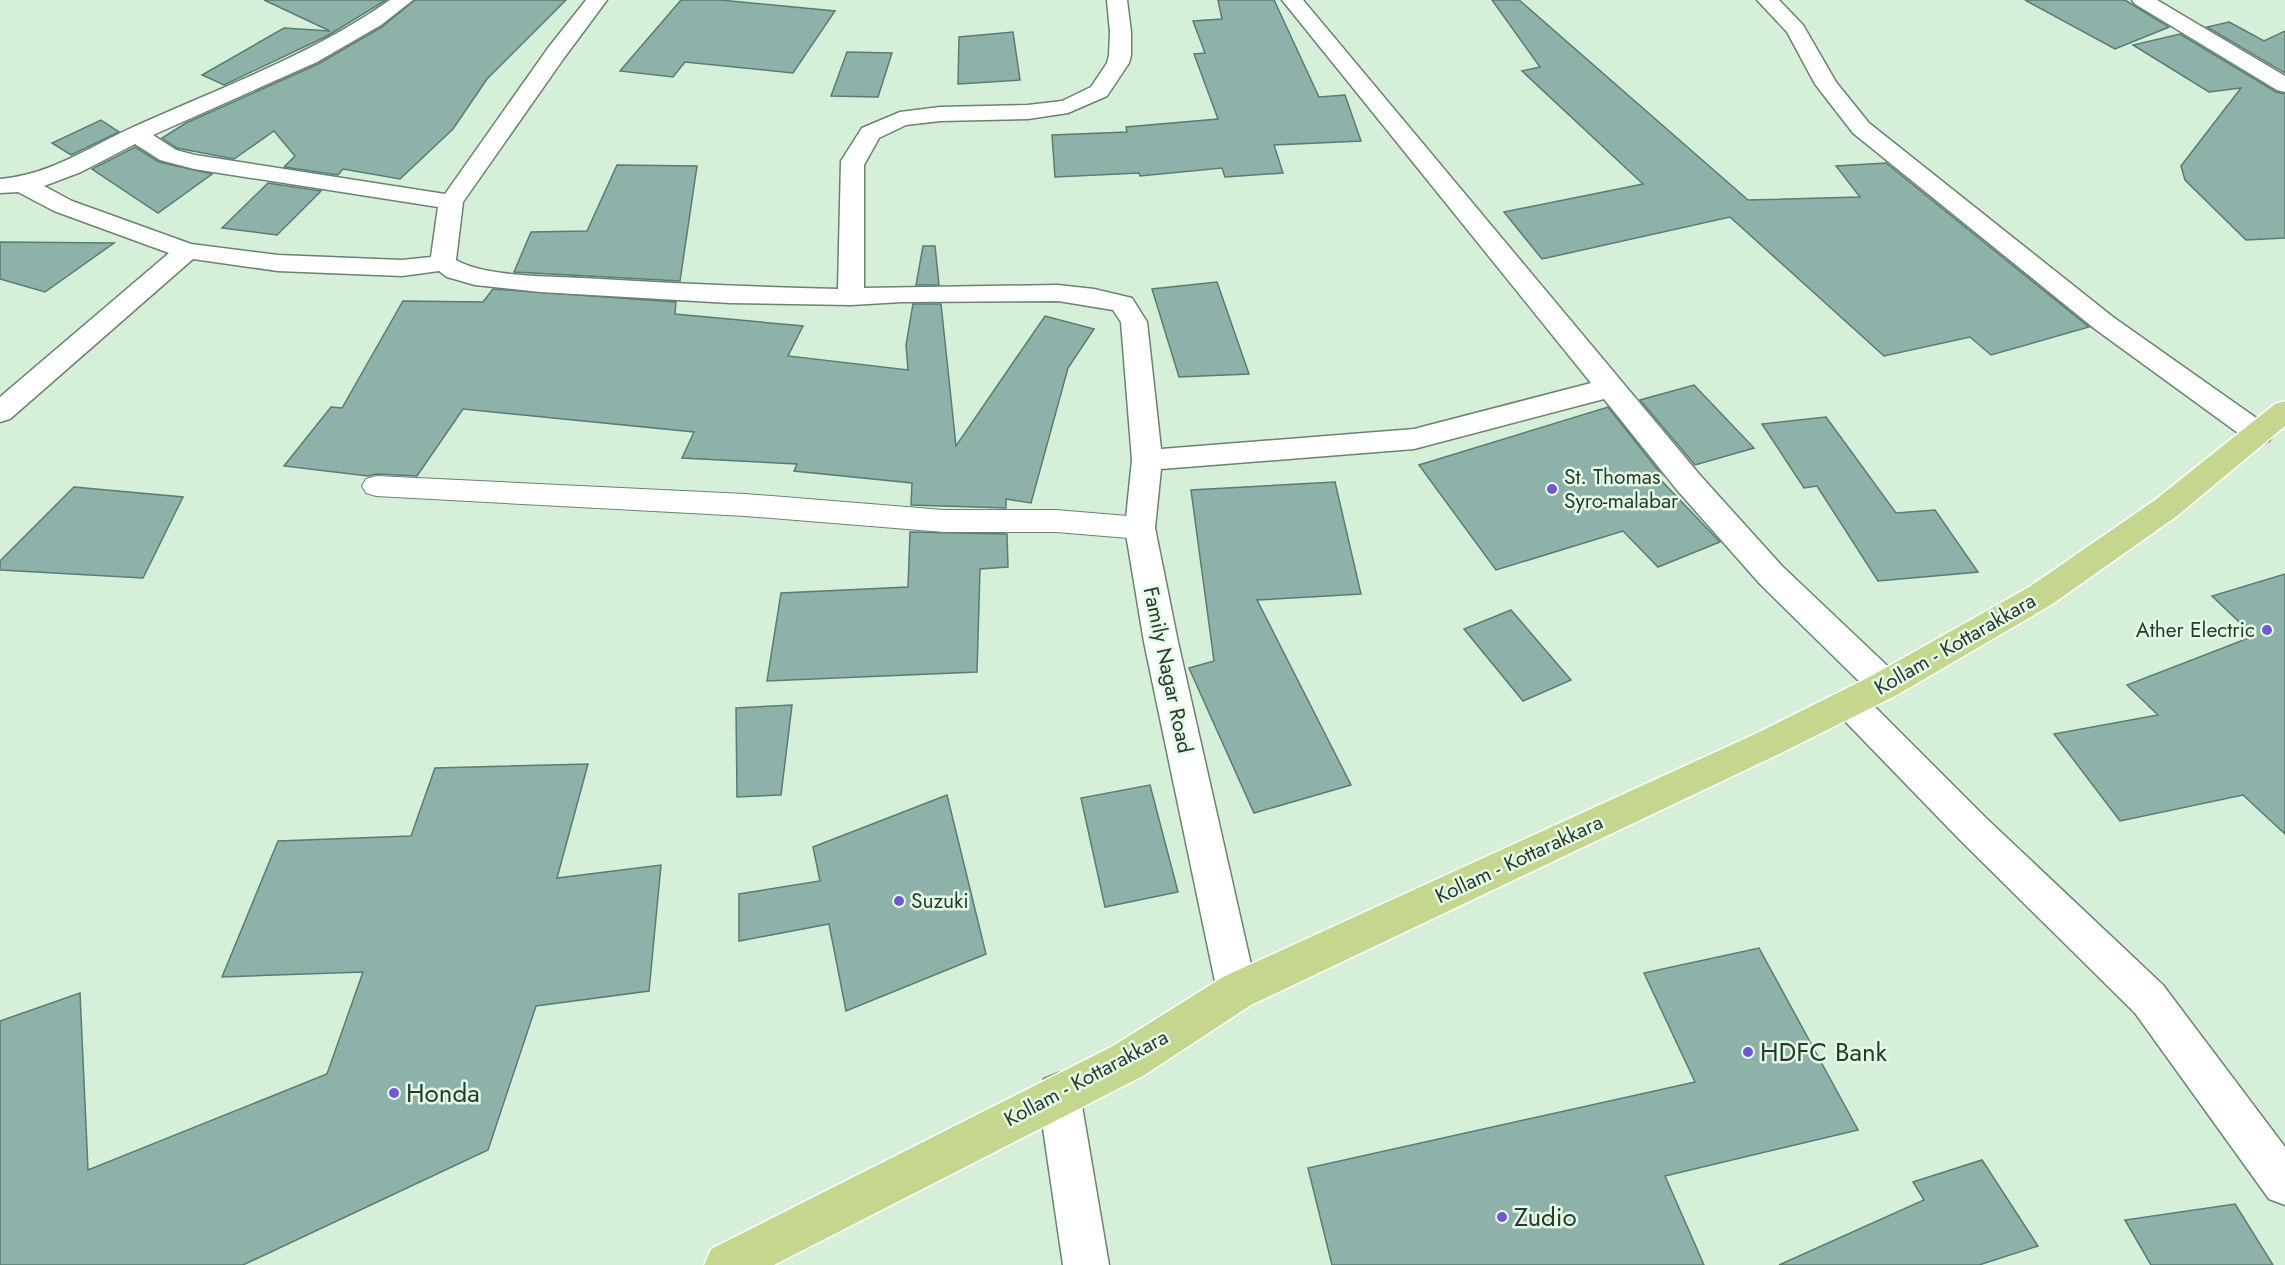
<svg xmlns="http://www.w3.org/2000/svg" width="2285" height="1265" font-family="Jost,sans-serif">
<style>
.building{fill:#8eb2a9;stroke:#597c73;stroke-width:1.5}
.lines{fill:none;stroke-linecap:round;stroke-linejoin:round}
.lane-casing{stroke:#6b836e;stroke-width:2}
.street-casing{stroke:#6b836e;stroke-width:3}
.primary-casing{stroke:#fff;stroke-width:3}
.lane{fill:#fff;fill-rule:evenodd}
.street{fill:#fff;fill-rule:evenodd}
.primary{fill:#c5d68f;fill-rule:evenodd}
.poi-dot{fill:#7356d0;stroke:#e2fde5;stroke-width:2}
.labels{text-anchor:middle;stroke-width:5;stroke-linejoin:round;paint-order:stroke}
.poi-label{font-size:21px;fill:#2d372e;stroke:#e2fde5;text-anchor:start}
.street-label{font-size:21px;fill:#2d372e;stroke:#e2fde5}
.near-poi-label{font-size:26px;fill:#2d372e;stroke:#e2fde5;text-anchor:start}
</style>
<rect width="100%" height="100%" fill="#d5efd8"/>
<!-- building -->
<g class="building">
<path d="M264 0H386L327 36 224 85 202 75 284 28 330 31Z"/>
<path d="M415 0H566L487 79 453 129 400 179 343 169 338 175 284 167 295 156 274 131 234 159 177 148 162 138 186 123 318 64 382 27Z"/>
<path d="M681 0H720L835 11 793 73 685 62 673 77 620 71Z"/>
<path d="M1218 0H1274L1319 97 1345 95 1361 141 1274 145 1283 173 1225 177 1222 168 1140 176 1139 173 1055 177 1052 135 1127 132 1126 127 1218 119 1194 54 1205 53 1193 21 1222 19Z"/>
<path d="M1492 0H1519L1748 200 1860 197 1836 166 1886 163 2089 327 1991 355 1970 337 1884 356 1730 217 1542 259 1504 212 1643 184 1522 71 1540 67Z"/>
<path d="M2025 0H2125L2169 27 2115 49Z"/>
<path d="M2229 22 2264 41 2285 31V73L2207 27Z"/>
<path d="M1013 32 1020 80 958 84 959 37Z"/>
<path d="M2180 34 2276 92 2285 94V238L2246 240 2185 180 2181 166 2241 88 2209 92 2133 45Z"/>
<path d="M847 52 892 53 878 97 831 96Z"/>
<path d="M101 120 119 132 71 155 52 143Z"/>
<path d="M135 147 159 162 212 174 158 213 92 169Z"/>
<path d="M617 165 697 166 680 281 514 272 531 232 587 231Z"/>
<path d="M268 183 321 191 277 235 222 228Z"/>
<path d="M0 242 114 243 45 292 0 279Z"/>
<path d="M923 246H935L939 285H916Z"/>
<path d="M1217 282 1249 374 1179 377 1152 289Z"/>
<path d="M493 289 676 302 675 314 803 326 788 356 908 370 906 345 913 304H941L956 446 1045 316 1094 329 1068 368 1031 503 1006 499V508L911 505 912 483 794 471 797 464 682 458 694 432 463 409 417 476 376 474 368 476 284 466 331 407 342 408 403 301 483 302Z"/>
<path d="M1694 385 1754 448 1695 465 1640 400Z"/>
<path d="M1608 407 1662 475 1657 476 1720 542 1658 567 1623 531 1496 570 1419 465Z"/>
<path d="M1826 417 1896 513 1935 510 1978 572 1878 581 1817 486 1804 488 1762 424Z"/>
<path d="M1335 482 1361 594 1257 600 1351 785 1254 813 1189 668 1214 661 1191 490Z"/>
<path d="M74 487 183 497 143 578 0 570V561Z"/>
<path d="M910 532 1007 534 1008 567 980 569 977 672 767 681 781 593 908 587Z"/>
<path d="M2285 574V834L2243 795 2120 821 2054 734 2158 715 2127 685 2254 636 2212 596Z"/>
<path d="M1511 610 1571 680 1523 701 1464 629Z"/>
<path d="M792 705 781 795 737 797 736 708Z"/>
<path d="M588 764 557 878 661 865 649 991 536 1006 488 1150 243 1265H0V1021L80 993 88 1170 327 1074 363 972 222 977 278 841 411 836 435 768Z"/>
<path d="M1150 785 1178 892 1105 907 1081 798Z"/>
<path d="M947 795 986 954 846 1011 829 924 739 941V894L820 881 813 847Z"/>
<path d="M1759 948 1858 1130 1665 1176 1704 1265H1332L1308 1168 1695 1082 1644 973Z"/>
<path d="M1982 1160 2038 1246 1979 1265H1779L1924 1200 1913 1182Z"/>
<path d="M2235 1204 2273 1265H2151L2125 1220Z"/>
</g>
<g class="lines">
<!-- lane casing -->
<g class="lane-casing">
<path id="lane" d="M376 476 745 494 944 510H1056L1140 517 1150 520 1155 528 1150 536 1140 539 1056 532H944L745 516 376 496 366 493 362 486 366 479Z"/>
</g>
<!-- street casing -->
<g class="street-casing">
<g id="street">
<path d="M390 0H413L381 25 317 62 153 135 176 150 195 155 445 194 548 48 586 0H607L564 58 463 202 456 260C485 277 548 276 582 278 667 283 752 287 838 289L841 161 862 128 900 112 940 107 1028 105 1062 101 1091 87 1107 63 1109 55 1110 32 1107 0H1127L1131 32V55L1129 63 1107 96 1068 113 1028 119 940 121 906 125 879 138 864 165V288L1058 285 1094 289 1132 298 1147 322 1161 449 1414 429 1591 383 1282 0H1303L1699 474 1782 566 1897 675 1902 685 1897 695 1885 699 1873 695 1760 584 1677 490 1604 399 1414 449 1161 469 1155 528 1178 642 1257 991 1251 1005 1237 1010 1223 1005 1217 991 1144 642 1125 528 1132 460 1121 322 1113 310 1058 301 902 302 851 305 730 303 540 292 475 285 447 277 439 271 402 276 278 271 193 259 10 419 0 422V397L169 253 54 211 18 192 0 193V179C49 175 88 148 131 128 219 88 310 56 390 0ZM135 144 160 160 194 169 438 207 431 257 402 260 278 255 191 244 72 201 44 186 81 172Z"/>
<path d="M1757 0H1779L1803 25 1836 82 1869 123 2113 317 2269 427 2274 434 2269 441 2259 444 2249 441 2095 329 1853 133 1815 84 1787 32Z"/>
<path d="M2132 0H2157L2285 76V92L2277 90 2135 4Z"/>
<path d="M1849 689 1861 693 1986 818 2163 985 2285 1147V1205L2269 1199 2135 1013 1960 840 1837 713 1832 703 1837 693Z"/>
<path d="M1059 1073 1074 1079 1080 1094 1109 1265H1063L1038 1094 1044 1079Z"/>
</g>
</g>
<!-- primary casing -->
<g class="primary-casing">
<path id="primary" d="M2285 401V426L2177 516 2051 605 1897 695 1779 754 1251 1005 1143 1076 774 1265H704L711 1249 1113 1046 1223 977 1755 734 1873 675 2029 587 2155 500 2275 404Z"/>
</g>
<!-- lane -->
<use href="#lane" class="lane"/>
<!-- street -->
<use href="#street" class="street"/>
<!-- primary -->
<use href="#primary" class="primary"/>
</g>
<!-- markers -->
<g class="poi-dot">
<circle cx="1552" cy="489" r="6"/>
<circle cx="2267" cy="630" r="6"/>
<circle cx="899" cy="901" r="6"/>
<circle cx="1748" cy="1052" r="6"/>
<circle cx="394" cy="1093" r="6"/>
<circle cx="1502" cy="1217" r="6"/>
</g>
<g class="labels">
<!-- poi labels -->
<g class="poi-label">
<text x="1564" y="484">St. Thomas<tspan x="1564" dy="24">Syro-malabar</tspan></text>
<text x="2255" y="637" text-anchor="end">Ather Electric</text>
<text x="911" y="908">Suzuki</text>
</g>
<!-- street labels -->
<g class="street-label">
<text transform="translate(1955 644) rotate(-30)" y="7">Kollam - Kottarakkara</text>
<text transform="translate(1168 670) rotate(78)" y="7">Family Nagar Road</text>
<text transform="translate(1519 859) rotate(-25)" y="7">Kollam - Kottarakkara</text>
<text transform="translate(1086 1078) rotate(-28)" y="7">Kollam - Kottarakkara</text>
</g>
<!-- near-poi labels -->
<g class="near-poi-label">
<text x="1760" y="1061">HDFC Bank</text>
<text x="406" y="1102">Honda</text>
<text x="1514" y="1226">Zudio</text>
</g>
</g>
</svg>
